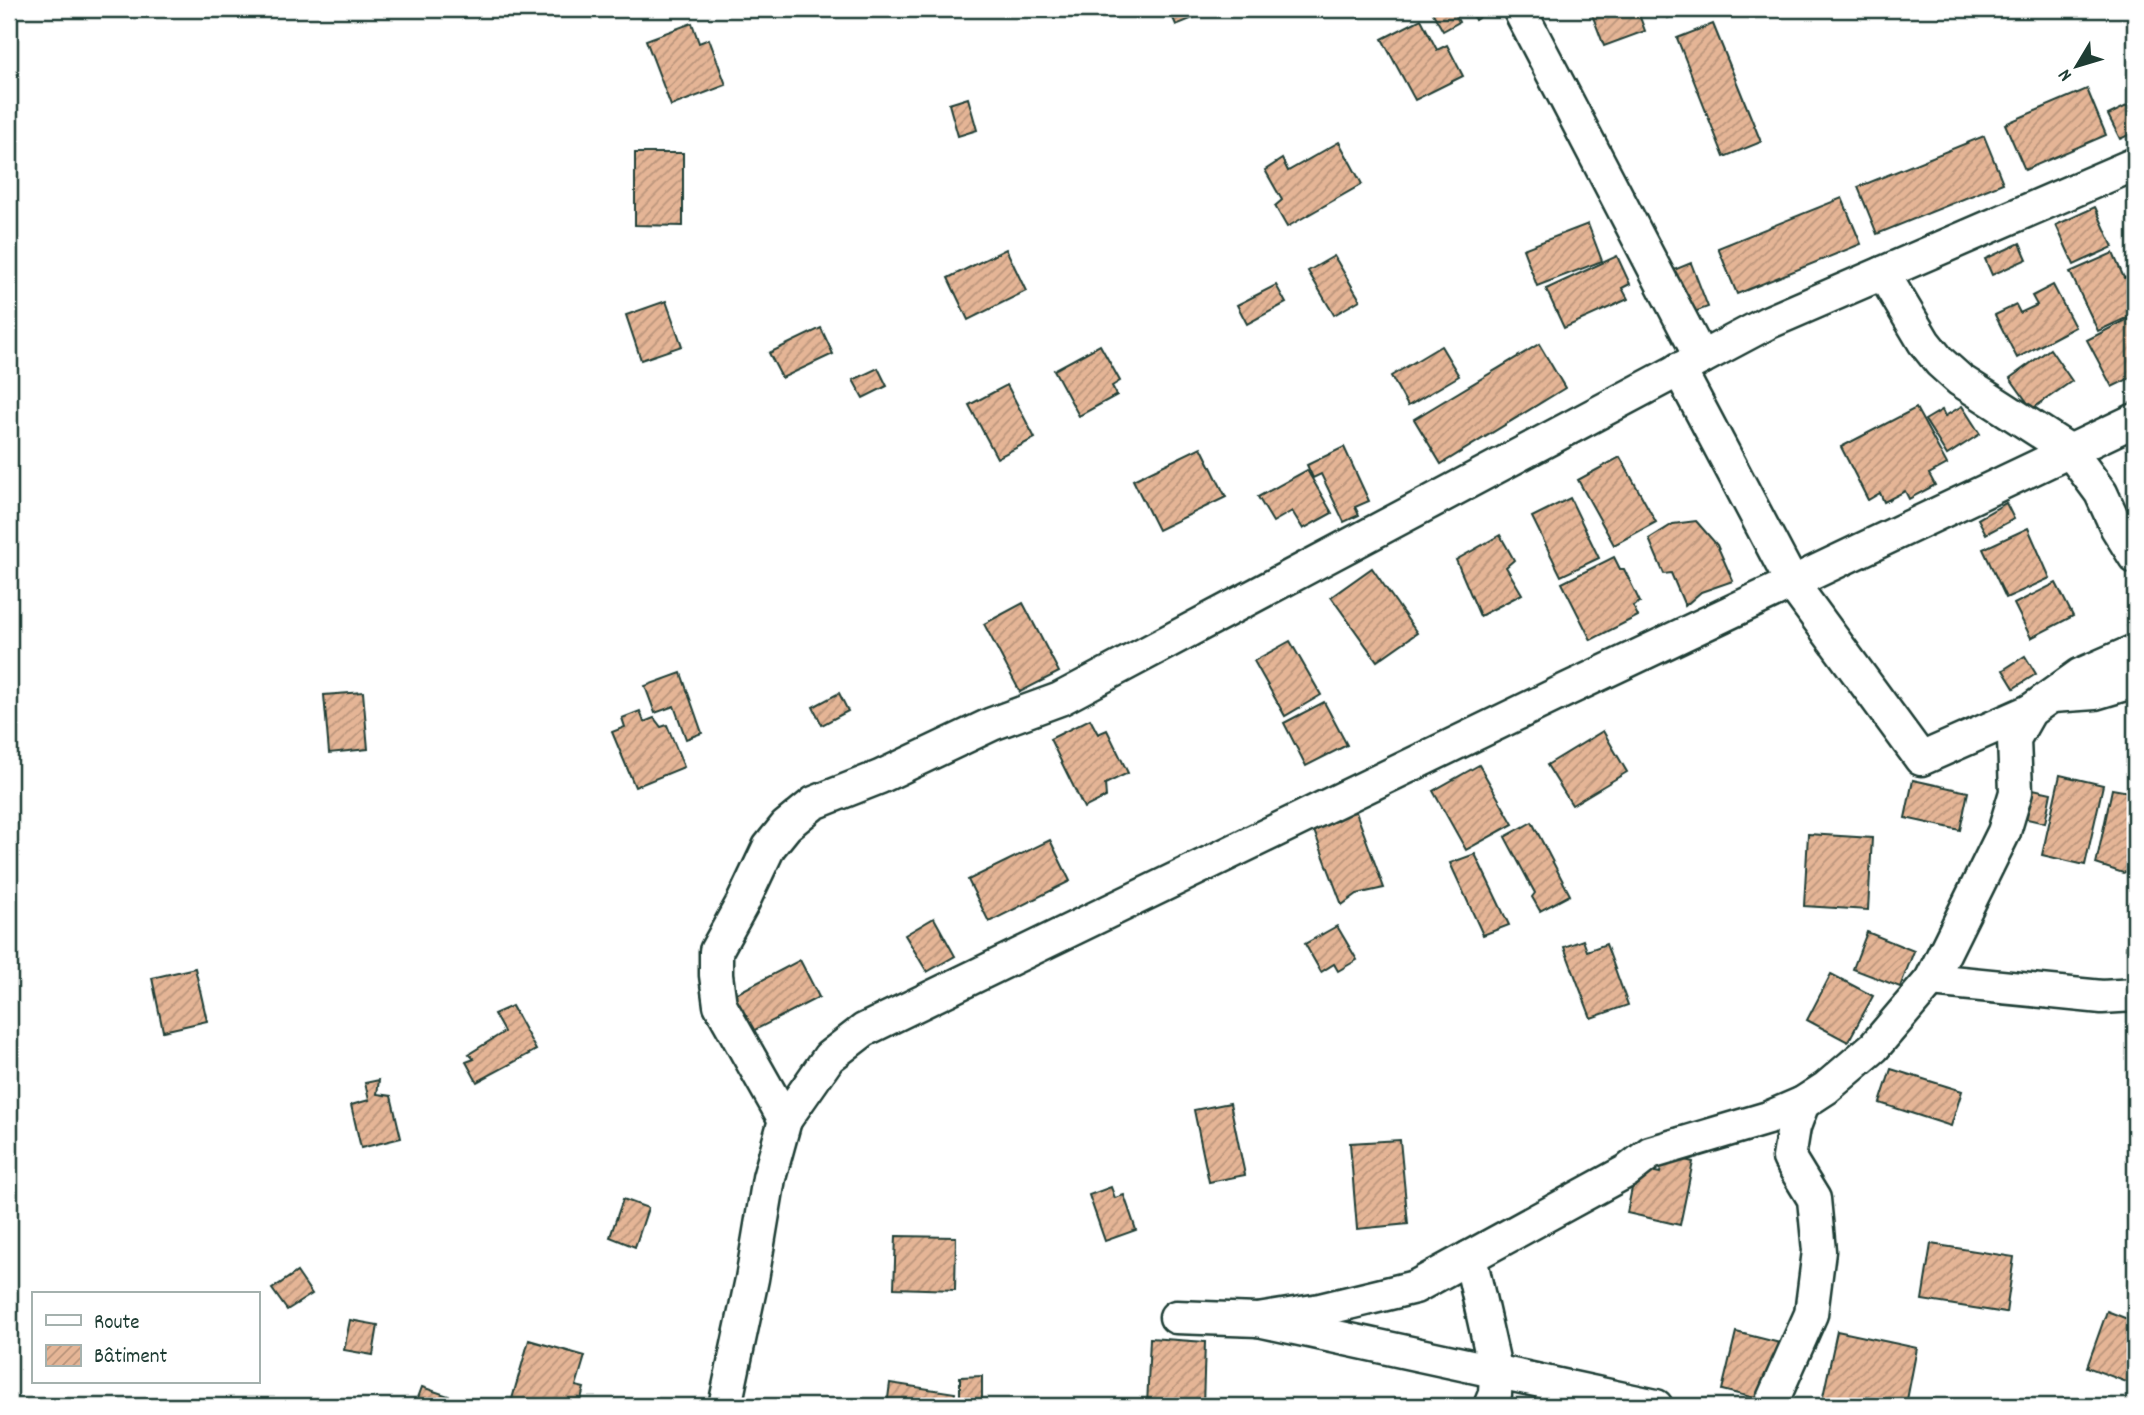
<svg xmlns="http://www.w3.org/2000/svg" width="2144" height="1415" font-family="Dekko,sans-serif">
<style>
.building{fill:url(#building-hatch);stroke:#1f3d34;stroke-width:2}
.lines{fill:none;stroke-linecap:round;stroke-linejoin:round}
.minor-casing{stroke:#1f3d34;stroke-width:37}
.minor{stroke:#fff;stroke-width:32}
</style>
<defs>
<pattern id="building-hatch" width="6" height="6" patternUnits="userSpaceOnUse" patternTransform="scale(1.75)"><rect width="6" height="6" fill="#e5b596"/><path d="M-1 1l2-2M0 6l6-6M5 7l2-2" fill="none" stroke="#b9947b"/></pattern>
</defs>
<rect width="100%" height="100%" fill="#fff"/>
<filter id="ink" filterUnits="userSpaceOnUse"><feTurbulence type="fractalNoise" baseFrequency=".0143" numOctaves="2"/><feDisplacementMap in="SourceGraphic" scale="14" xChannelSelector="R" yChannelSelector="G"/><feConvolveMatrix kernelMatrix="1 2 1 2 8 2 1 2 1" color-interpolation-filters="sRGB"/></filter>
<g filter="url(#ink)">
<!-- building -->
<g class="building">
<path d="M1169 9H1207L1208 12 1176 25Z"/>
<path d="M1434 9H1468L1456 16 1459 22 1443 31 1431 10Z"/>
<path d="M1470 9H1489L1490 10 1475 20Z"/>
<path d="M1590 9H1637L1645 31 1604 46Z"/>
<path d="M1664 9H1689L1668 18Z"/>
<path d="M1421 19 1437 50 1447 45 1463 76 1415 100 1382 39Z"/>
<path d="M692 23 699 43 709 39 726 85 671 106 646 40Z"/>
<path d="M1713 24 1761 142 1724 157 1677 38Z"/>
<path d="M2087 89 2106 135 2025 170 2005 124Z"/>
<path d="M968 98 977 130 958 136 949 104Z"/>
<path d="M2135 102V132L2120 139 2108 115Z"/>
<path d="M1984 136 2003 183 1877 234 1858 187Z"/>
<path d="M1339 142 1362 184 1287 227 1275 206 1282 200 1265 170 1282 159 1288 171Z"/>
<path d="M635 153H683V226L635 225Z"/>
<path d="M1842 198 1861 244 1737 294 1718 248Z"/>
<path d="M2095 207 2113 247 2074 265 2056 225Z"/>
<path d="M1588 224 1602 261 1537 286 1523 249Z"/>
<path d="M2020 243 2027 259 1992 275 1985 259Z"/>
<path d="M1006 249 1026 291 968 320 948 278Z"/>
<path d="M2113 253 2124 278 2135 275V314L2098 331 2070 272Z"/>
<path d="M1334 256 1360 300 1334 315 1308 271Z"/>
<path d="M1617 256 1630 284 1622 288 1628 299 1564 328 1546 289Z"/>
<path d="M1691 263 1708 307 1686 315 1669 272Z"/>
<path d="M1276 285 1286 303 1247 324 1237 305Z"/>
<path d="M2053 285 2075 327 2017 358 1995 315 2016 305 2020 313 2037 305 2032 296Z"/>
<path d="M666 301 682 346 641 360 626 315Z"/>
<path d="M2134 316 2135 389 2130 378 2112 387 2087 340Z"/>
<path d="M821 328 833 354 782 378 769 353Z"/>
<path d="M1539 344 1565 388 1441 464 1414 419Z"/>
<path d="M1100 345 1120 381 1112 386 1117 395 1079 416 1054 370Z"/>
<path d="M1441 346 1459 376 1408 406 1391 376Z"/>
<path d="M2050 349 2072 381 2032 409 2010 378Z"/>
<path d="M878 368 887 386 863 398 853 380Z"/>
<path d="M1007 385 1035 438 997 458 969 405Z"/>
<path d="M1962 406 1980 434 1947 455 1925 420 1942 410 1945 416Z"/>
<path d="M1916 408 1947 464 1929 474 1935 485 1909 499 1905 491 1884 502 1880 493 1868 500 1841 447Z"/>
<path d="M1201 447 1226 497 1158 530 1133 480Z"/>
<path d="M1344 447 1369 501 1355 507 1359 515 1344 522 1321 474 1313 478 1307 465Z"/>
<path d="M1620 457 1656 522 1614 545 1578 480Z"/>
<path d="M1307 470 1332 513 1303 529 1292 511 1273 522 1258 497Z"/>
<path d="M1570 498 1599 558 1561 576 1532 517Z"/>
<path d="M2006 503 2014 519 1986 534 1978 519Z"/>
<path d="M1696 521 1717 545 1733 581 1701 592 1685 606 1671 573 1664 574 1649 539 1673 524Z"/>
<path d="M2028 528 2050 578 2006 598 1983 549Z"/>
<path d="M1500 535 1514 560 1506 567 1522 594 1480 616 1456 560Z"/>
<path d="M1614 557 1620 569H1624L1640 602 1633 606 1638 616 1591 640 1562 583Z"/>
<path d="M1372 568 1417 633 1377 661 1331 597Z"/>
<path d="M2056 583 2073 616 2031 638 2014 604Z"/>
<path d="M1023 603 1059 672 1020 692 984 624Z"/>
<path d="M2135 622V636L2133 638 2127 626Z"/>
<path d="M1290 641 1321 695 1285 716 1254 661Z"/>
<path d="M2025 656 2036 674 2014 688 2003 670Z"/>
<path d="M681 673 702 733 686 739 674 706 655 713 645 686Z"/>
<path d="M363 692 368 749 329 753 324 695Z"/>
<path d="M839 693 848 711 822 725 813 707Z"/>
<path d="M1324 702 1347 745 1306 766 1284 723Z"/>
<path d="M640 711 644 722 654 718 661 727 667 725 684 767 635 787 612 732 625 727 622 718Z"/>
<path d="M1090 719 1098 734 1107 730 1128 773 1105 784 1106 797 1084 808 1050 739Z"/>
<path d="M1603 731 1627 772 1572 805 1547 765Z"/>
<path d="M1479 765 1513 824 1466 850 1433 791Z"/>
<path d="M2060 775 2103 785 2085 865 2042 855Z"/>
<path d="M1913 780 1968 792 1960 830 1905 818Z"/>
<path d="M2024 787 2051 793 2045 823 2018 817Z"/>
<path d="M2112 789 2135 793V868L2123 873 2096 864Z"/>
<path d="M1356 812 1384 888 1357 894 1342 905 1313 828 1329 816Z"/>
<path d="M1532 822 1570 895 1540 911 1532 897 1535 893 1505 837Z"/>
<path d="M1808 834 1872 838 1868 910 1804 906Z"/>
<path d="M1050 840 1070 881 989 922 968 880Z"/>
<path d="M1475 854 1509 925 1483 935 1450 863Z"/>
<path d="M2135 874V949L2126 948Z"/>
<path d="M934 918 955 956 927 972 905 935Z"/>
<path d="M1337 926 1357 960 1338 971 1334 964 1321 972 1305 944Z"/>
<path d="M1867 932 1914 951 1900 987 1853 969Z"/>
<path d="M1583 940 1587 951 1606 944 1628 1005 1591 1018 1564 947Z"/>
<path d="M800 960 819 997 749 1033 730 997Z"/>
<path d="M195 968 207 1021 163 1031 152 978Z"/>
<path d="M1831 974 1873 996 1848 1042 1807 1020Z"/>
<path d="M512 1006 536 1050 477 1082 466 1062 474 1059 469 1054 504 1032 494 1014Z"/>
<path d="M1891 1069 1962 1091 1951 1126 1880 1103Z"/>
<path d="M379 1080 377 1094 391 1096 401 1138 361 1148 351 1105 369 1100 365 1083Z"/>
<path d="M1230 1103 1245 1175 1209 1182 1194 1110Z"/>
<path d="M1400 1140 1408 1224 1357 1229 1350 1143Z"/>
<path d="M1664 1155 1693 1162 1680 1225 1627 1213 1636 1168 1660 1173Z"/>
<path d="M1111 1187 1115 1198 1124 1195 1136 1230 1105 1241 1089 1195Z"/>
<path d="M623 1199 648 1208 635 1247 610 1237Z"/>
<path d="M896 1236 956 1237 955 1290 894 1288Z"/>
<path d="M1931 1244 2014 1257 2006 1313 1922 1300Z"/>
<path d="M297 1272 312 1294 287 1310 272 1289Z"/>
<path d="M2107 1311 2135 1322V1365L2129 1383 2087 1367Z"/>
<path d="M350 1320 378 1325 373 1355 344 1350Z"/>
<path d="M1837 1331 1917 1348 1906 1405 1867 1397 1860 1406H1821Z"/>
<path d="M1736 1332 1780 1343 1767 1401 1722 1390Z"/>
<path d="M1150 1338 1205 1342 1203 1406H1147Z"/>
<path d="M529 1340 585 1356 576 1386 584 1388 579 1406H510Z"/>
<path d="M982 1376V1406H960V1377Z"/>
<path d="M890 1383 955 1393 953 1406H887Z"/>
<path d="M422 1387 466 1402 464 1406H415Z"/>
</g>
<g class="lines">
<!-- minor casing -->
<g class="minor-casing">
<g id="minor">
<path d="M1519 9 1701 358"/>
<path d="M1883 273 1924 342 1940 362 1960 380 2070 451 2101 493 2117 528 2135 557"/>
<path d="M1679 369 1792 583 1921 759 2030 711"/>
<path d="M2052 696 2095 693 2135 681"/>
<path d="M1931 980 2102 997 2135 995"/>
<path d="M785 1120 829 1057 864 1030 1566 690 2135 420"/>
<path d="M1470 1257 1496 1373 1495 1394 1490 1406"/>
<path d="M1176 1317 1258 1320 1656 1406"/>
<path d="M1258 1320 1320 1310 1415 1287 1627 1171 1650 1153 1768 1118 1803 1103 1826 1088 1874 1047 1931 980 2004 832 2016 792 2014 739 2030 711 2080 675 2135 651"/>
<path d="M725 1406 752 1279 769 1178 785 1120 720 1005 716 975V951L743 902 769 847 786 826 814 803 880 777 992 724 1060 699 1767 323 2135 164"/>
<path d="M1770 1406 1811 1314 1819 1251 1814 1199 1789 1158 1794 1127 1803 1103"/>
</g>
</g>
<!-- minor -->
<use href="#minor" class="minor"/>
</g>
</g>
<!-- margin -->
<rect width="2144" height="1415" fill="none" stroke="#fff" stroke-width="35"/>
<rect x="18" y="18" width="2109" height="1380" fill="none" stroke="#1f3d34" stroke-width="2.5" filter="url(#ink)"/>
<!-- legend -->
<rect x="32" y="1292" width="228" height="91" fill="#ffffff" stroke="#a5b1ae" stroke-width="2"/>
<rect x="46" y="1315" width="35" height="10" fill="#ffffff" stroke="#a5b1ae" stroke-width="2"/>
<text x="94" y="1328" font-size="21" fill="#1f3d34">Route</text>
<rect x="46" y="1345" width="35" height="21" fill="url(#building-hatch)" stroke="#a5b1ae" stroke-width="2"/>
<text x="94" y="1362" font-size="21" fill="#1f3d34">Bâtiment</text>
<!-- north arrow -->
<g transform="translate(2077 66) rotate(232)" stroke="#ffffff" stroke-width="5" paint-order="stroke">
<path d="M0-5L12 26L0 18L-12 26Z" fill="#1f3d34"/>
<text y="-10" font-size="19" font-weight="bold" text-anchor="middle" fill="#1f3d34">N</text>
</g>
</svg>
